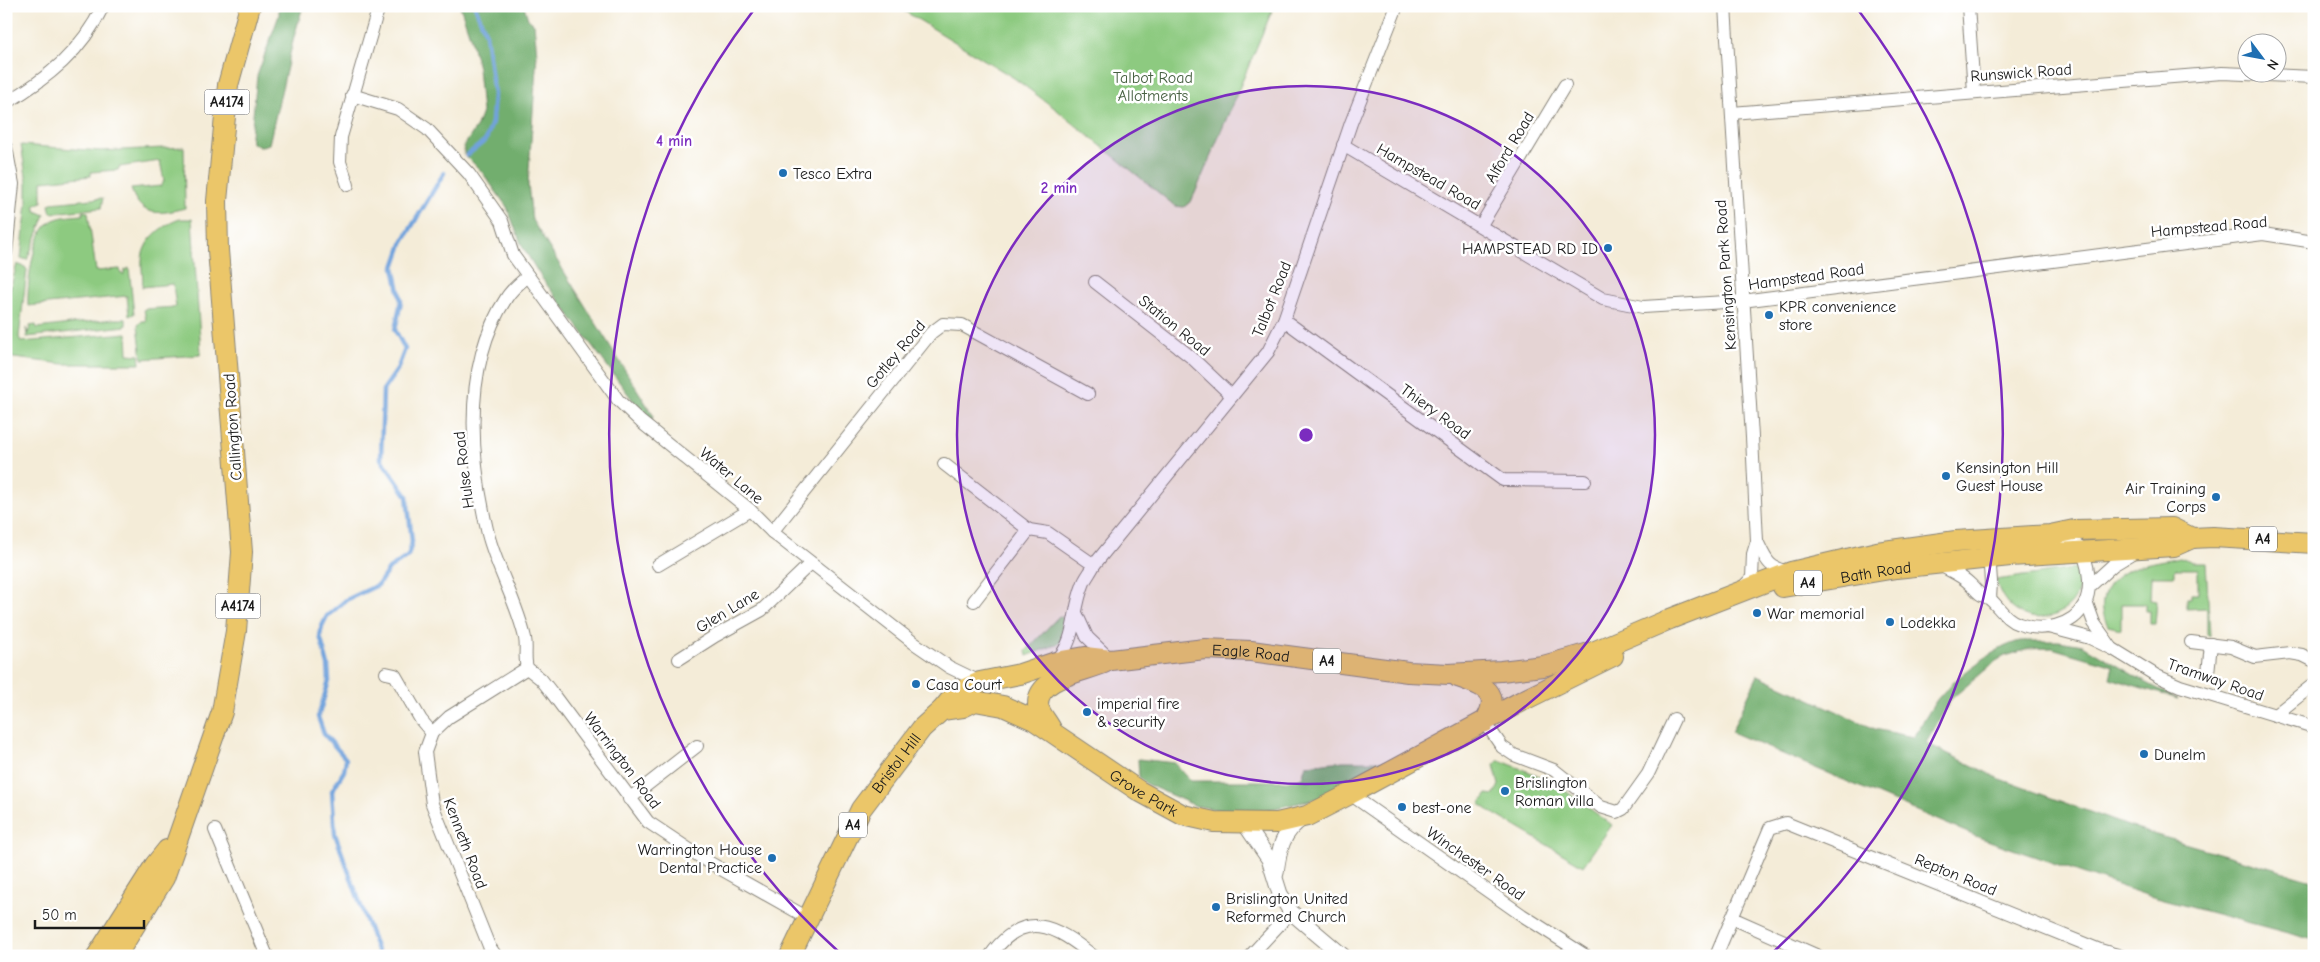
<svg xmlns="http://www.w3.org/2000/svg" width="2320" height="962" font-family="'Comic Neue',sans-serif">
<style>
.green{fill:#8dca80;stroke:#54734e}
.forest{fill:#72ae6e;stroke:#476545}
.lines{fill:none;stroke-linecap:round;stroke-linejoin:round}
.stream{stroke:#71a3dc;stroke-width:4.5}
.minor-casing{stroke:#88847a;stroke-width:14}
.tertiary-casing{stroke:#88847a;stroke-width:17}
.primary-casing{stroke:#88847a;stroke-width:22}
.trunk-casing{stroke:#88847a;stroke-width:22}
.minor{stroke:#fff;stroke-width:12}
.tertiary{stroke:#fff;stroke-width:15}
.primary{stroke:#ebc669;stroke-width:20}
.trunk{stroke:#ebc669;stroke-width:20}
.ring{fill:none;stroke:#7b2cbf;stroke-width:2.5}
.poi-dot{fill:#1f6fb2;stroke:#fff;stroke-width:2}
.labels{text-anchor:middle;stroke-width:5;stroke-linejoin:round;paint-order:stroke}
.shield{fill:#fff;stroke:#606060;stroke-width:1}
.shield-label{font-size:15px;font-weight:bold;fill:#1c1c1c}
.street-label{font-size:16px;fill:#1c1c1c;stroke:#fff}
.park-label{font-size:16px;fill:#496244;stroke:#fff}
.poi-label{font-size:16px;fill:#1c1c1c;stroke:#fff;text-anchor:start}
.centre{fill:#7b2cbf;stroke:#fff;stroke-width:2.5}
.ring-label{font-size:15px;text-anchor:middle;font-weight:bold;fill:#7b2cbf;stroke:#fff;stroke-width:5;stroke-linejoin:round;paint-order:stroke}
</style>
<rect width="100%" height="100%" fill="#fff"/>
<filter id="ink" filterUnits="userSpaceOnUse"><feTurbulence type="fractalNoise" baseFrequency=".02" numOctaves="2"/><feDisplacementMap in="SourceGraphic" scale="10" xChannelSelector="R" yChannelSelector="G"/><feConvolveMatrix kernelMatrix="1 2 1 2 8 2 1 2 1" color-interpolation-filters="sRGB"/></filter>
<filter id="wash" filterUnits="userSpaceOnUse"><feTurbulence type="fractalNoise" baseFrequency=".0096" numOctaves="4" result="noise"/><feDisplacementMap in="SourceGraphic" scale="20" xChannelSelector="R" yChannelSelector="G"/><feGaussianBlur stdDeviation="1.12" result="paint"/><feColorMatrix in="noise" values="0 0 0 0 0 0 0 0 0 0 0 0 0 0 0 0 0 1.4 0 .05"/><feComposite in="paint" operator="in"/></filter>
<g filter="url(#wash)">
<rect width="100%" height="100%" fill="#f4ecd8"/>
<!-- green -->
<g class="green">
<path d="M896 6H1274L1195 193 1191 201 1184 207 1175 206 1057 110 1014 78Z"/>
<path d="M21 145 101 151 184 147 185 208C161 214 141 219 131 189L161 186 164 181 160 161 119 167 118 170 91 172V176L42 181V202L34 206 36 211 45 215 27 260 21 258 27 203V182Z"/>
<path d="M103 198 101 208 51 213 49 205 51 203Z"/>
<path d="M83 211 88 212 96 271 120 269 121 274 124 275V271L129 268 134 314 129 316 127 296 28 306C27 286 32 237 49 223 57 216 72 216 83 215Z"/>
<path d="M180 219H192L201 353 200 355 142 359 138 325 142 321H146L144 309 176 307 173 284 142 287C144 278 141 269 142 260 143 240 162 225 180 219Z"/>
<path d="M17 264 25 267 27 270 19 337 21 342 127 333 128 354 139 355 140 364H63L6 357V305Z"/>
<path d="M113 319H126V326L27 337 26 328 28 334 30 326 36 325 37 328Z"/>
<path d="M2180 557 2193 562H2206L2210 636 2207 634V608L2187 609V598H2191V594H2198V569H2174V576H2151L2150 600 2157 601 2155 624H2150V611H2145V604H2121V629L2108 626C2103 616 2101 606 2104 596 2113 565 2154 563 2180 557Z"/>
<path d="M2080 568C2089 623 2011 640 1996 580Z"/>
<path d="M1059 616 1062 617 1064 622 1063 640 1058 644 1027 656 1026 651Z"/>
<path d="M1499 760 1552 781 1612 825 1583 866 1491 812 1480 804 1487 794 1494 795 1499 785 1494 765Z"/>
</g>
<!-- forest -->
<g class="forest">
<path d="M279 6H303L294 37 269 144 260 147 252 143 251 135 257 76 279 15Z"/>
<path d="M460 6H524L528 19 534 24 537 54 528 184 532 220 653 415 652 421 640 410 541 277 522 246 507 207 482 172 464 154V146L477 126 482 112 478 68 471 39Z"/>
<path d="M2020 641H2059L2083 645 2145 682 2178 699 2110 678 2113 666 2052 648 2029 649 2005 656 1996 661 1951 699 1926 743 2000 779 2139 830 2312 880 2314 881V940L2149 896 1975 836 1731 732 1758 675 1875 729 1913 737C1921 726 1928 713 1936 701 1952 680 1994 647 2020 641Z"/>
<path d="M1138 759 1175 763 1191 781H1293L1302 777 1306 765 1343 761H1392L1333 795 1263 811 1233 812 1196 806 1146 784 1139 777Z"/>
</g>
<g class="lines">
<!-- stream -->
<g class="stream">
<path d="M467 155 486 140 492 122 494 94 486 34 475 6"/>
<path d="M379 956 335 834 332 791 344 771 346 759 324 734 318 717 329 681 328 665 320 636 322 626 327 616 346 600 378 585 389 569 408 556 412 542 407 496 381 459 383 390 397 370 405 349 395 330 401 301 394 267 403 241 444 173"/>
</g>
</g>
</g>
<g filter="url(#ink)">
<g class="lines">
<!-- minor casing -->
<g class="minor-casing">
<g id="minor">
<path d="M1725 6 1752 437 1757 541 1753 554 1752 578 1742 588"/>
<path d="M1968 6 1974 92"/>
<path d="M352 95 398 109 427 129 469 174 502 221 513 255 618 400 641 422 750 510 772 532 914 643 949 667 980 682"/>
<path d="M6 103C48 78 82 51 103 6"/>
<path d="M1732 113 2222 73 2314 77"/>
<path d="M1343 145 1603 299 1643 307 1742 301 2263 234 2314 242"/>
<path d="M6 147 13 184 6 253"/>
<path d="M348 185 340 162 341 137 379 6"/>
<path d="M1481 225 1565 85"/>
<path d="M1095 282 1191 357 1232 396"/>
<path d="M1284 320 1503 480 1585 481"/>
<path d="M944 464 1029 530 1048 533 1094 565"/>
<path d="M772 532 931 333 943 324 962 325 1088 394"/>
<path d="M1757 541C1766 560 1768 569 1791 572"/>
<path d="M1989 552 1991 582 1990 599"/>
<path d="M658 565 750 510"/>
<path d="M1940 565C1950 571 1961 575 1969 583 1973 586 1976 591 1980 594 1983 596 1987 597 1990 599 2000 608 2006 620 2019 624 2041 632 2073 627 2084 605 2093 588 2089 563 2079 546L2050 535"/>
<path d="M2090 586 2113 565 2133 553"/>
<path d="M974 601 1029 530"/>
<path d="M2086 601 2094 623 2111 647"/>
<path d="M1077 615 1087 637 1109 658"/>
<path d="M2048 627 2090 638 2113 649 2157 676 2180 686 2314 727"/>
<path d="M2191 642 2231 647 2255 657 2290 653 2302 655 2314 661"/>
<path d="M679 659 715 636 762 610 811 563"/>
<path d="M1056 661C1077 640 1072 612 1083 585 1085 578 1091 572 1094 565L1268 352 1284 320 1351 123 1397 6"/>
<path d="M527 668C524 657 527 648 525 638 517 602 497 569 488 534 470 458 461 366 507 297 512 289 521 282 528 276"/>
<path d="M527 668 541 679 552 693 648 822 705 860 808 918"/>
<path d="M386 673 395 675 421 720 432 733"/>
<path d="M2208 673 2211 644"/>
<path d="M2275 715 2314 684"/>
<path d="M1485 722 1502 747 1514 755 1554 770 1601 807 1617 812 1623 809 1648 774 1674 719"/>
<path d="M1350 794 1522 915 1586 956"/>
<path d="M629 799 697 746"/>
<path d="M215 830 267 956"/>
<path d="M1732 918 1818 956"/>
<path d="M496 956 489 946 432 804 425 752 432 733 449 717 527 668"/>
<path d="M990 956C1024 908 1055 925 1093 956"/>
<path d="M1250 956 1291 912"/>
<path d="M1716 956 1770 828 1786 823 2100 950 2121 956"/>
</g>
</g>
<!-- tertiary casing -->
<g class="tertiary-casing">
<g id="tertiary">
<path d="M1245 824 1269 859 1280 894 1291 912 1343 956"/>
<path d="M1276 873C1279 849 1282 832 1303 818"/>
</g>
</g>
<!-- primary casing -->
<g class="primary-casing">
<g id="primary">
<path d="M97 956 155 865 167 850"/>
<path d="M116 956 164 878 222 712 236 631 242 552 218 250 217 201 228 85 250 6"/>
</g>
</g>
<!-- trunk casing -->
<g class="trunk-casing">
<g id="trunk">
<path id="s1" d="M1783 587 1896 568 2010 556 2174 546 2192 538 2213 537 2314 543"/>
<path d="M1458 677C1485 686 1502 692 1485 722"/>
<path id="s2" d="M942 710 963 707 975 701 1003 706 1034 720 1139 791 1183 815 1214 822 1277 823 1307 816 1350 794 1522 701 1613 656"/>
<path d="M1051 729C1047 721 1039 713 1038 705 1037 676 1086 672 1106 662"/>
<path id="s3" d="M790 956 861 809 922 728 942 710 956 693 980 682 1020 674 1056 662 1085 657 1111 660 1205 649 1251 651 1408 672 1449 674 1501 671 1543 666 1593 652 1670 619 1791 572 1877 552 1956 541 2050 535 2074 530 2172 528 2192 538"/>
</g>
</g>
<!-- minor -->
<use href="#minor" class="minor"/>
<!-- tertiary -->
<use href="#tertiary" class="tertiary"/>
<!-- primary -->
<use href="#primary" class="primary"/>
<!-- trunk -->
<use href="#trunk" class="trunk"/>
</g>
</g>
<!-- distance rings -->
<circle cx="1306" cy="435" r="349" fill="#7b2cbf" fill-opacity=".12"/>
<g class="ring">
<circle cx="1306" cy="435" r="349"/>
<path d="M840 953A697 697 0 0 1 753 11M1859 11A697 697 0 0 1 1772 953"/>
</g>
<!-- markers -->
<g class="poi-dot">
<circle cx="783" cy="173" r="5"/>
<circle cx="1608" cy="248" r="5"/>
<circle cx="1769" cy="315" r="5"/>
<circle cx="1946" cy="476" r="5"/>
<circle cx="2216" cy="497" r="5"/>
<circle cx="1757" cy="613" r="5"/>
<circle cx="1890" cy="622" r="5"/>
<circle cx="916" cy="684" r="5"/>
<circle cx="1087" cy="712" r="5"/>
<circle cx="2144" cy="754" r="5"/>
<circle cx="1505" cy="791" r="5"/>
<circle cx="1402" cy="807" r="5"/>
<circle cx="772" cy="858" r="5"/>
<circle cx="1216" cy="907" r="5"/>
</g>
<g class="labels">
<!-- shield labels -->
<g class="shield">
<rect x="204.5" y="89.5" width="45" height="25" rx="4"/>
<rect x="2249" y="526.5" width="28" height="25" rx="4"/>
<rect x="1794" y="570.5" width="28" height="25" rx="4"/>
<rect x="215.5" y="593.5" width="45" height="25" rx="4"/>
<rect x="1313" y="648.5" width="28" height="25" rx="4"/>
<rect x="839" y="812.5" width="28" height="25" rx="4"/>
</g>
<g class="shield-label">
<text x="227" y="107">A4174</text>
<text x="2263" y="544">A4</text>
<text x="1808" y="588">A4</text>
<text x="238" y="611">A4174</text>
<text x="1327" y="666">A4</text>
<text x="853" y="830">A4</text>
</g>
<!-- street labels -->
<g class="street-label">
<text transform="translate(2021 72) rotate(-4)" y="6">Runswick Road</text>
<text transform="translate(1509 147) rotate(-59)" y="6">Alford Road</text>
<text transform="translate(1429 176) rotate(30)" y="6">Hampstead Road</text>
<text transform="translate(2209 226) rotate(-5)" y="6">Hampstead Road</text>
<text transform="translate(1725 275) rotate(-94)" y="6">Kensington Park Road</text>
<text transform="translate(1806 276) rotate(-8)" y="6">Hampstead Road</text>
<text transform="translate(1271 299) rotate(-68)" y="6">Talbot Road</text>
<text transform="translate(1175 325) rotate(39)" y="6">Station Road</text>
<text transform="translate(895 354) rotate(-50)" y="6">Gotley Road</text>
<text transform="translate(1436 411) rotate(36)" y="6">Thiery Road</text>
<text transform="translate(232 427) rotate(-94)" y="6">Callington Road</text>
<text transform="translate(463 470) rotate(-97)" y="6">Hulse Road</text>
<text transform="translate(732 475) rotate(40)" y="6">Water Lane</text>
<text dy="6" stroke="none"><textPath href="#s1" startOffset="94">Bath Road</textPath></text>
<text transform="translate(727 610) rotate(-31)" y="6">Glen Lane</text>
<text dy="6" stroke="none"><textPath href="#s3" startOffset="615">Eagle Road</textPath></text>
<text transform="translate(2216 679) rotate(19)" y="6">Tramway Road</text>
<text transform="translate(623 760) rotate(53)" y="6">Warrington Road</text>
<text dy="6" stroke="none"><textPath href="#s3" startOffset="221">Bristol Hill</textPath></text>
<text dy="6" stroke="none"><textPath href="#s2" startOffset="229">Grove Park</textPath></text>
<text transform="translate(466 843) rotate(69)" y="6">Kenneth Road</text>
<text transform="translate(1476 863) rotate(35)" y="6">Winchester Road</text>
<text transform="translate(1956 874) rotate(22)" y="6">Repton Road</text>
</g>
<!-- park labels -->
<g class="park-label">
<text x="1153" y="83">Talbot Road<tspan x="1153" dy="18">Allotments</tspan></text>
</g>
<!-- poi labels -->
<g class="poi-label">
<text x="793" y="179">Tesco Extra</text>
<text x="1598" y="254" text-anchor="end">HAMPSTEAD RD ID</text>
<text x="1779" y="312">KPR convenience<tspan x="1779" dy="18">store</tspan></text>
<text x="1956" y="473">Kensington Hill<tspan x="1956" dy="18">Guest House</tspan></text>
<text x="2206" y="494" text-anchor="end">Air Training<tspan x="2206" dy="18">Corps</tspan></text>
<text x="1767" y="619">War memorial</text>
<text x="1900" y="628">Lodekka</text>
<text x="926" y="690">Casa Court</text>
<text x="1097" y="709">imperial fire<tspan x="1097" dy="18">&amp; security</tspan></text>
<text x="2154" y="760">Dunelm</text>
<text x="1515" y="788">Brislington<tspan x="1515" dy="18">Roman villa</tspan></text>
<text x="1412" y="813">best-one</text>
<text x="762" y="855" text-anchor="end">Warrington House<tspan x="762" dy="18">Dental Practice</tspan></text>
<text x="1226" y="904">Brislington United<tspan x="1226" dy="18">Reformed Church</tspan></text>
</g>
</g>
<circle cx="1306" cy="435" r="8" class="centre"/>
<g class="ring-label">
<text x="674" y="146">4 min</text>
<text x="1059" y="193">2 min</text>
</g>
<!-- margin -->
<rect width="2320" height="962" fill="none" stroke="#fff" stroke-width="25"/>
<!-- north arrow -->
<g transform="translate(2262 58) rotate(122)"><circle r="24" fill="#ffffff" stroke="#a4a4a4"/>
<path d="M0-4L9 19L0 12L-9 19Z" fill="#1f6fb2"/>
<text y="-8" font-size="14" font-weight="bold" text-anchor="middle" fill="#1c1c1c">N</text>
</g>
<!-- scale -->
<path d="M35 920v8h109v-8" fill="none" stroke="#1c1c1c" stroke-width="2.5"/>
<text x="42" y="920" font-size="15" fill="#1c1c1c" stroke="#ffffff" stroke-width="4" paint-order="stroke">50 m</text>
</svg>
